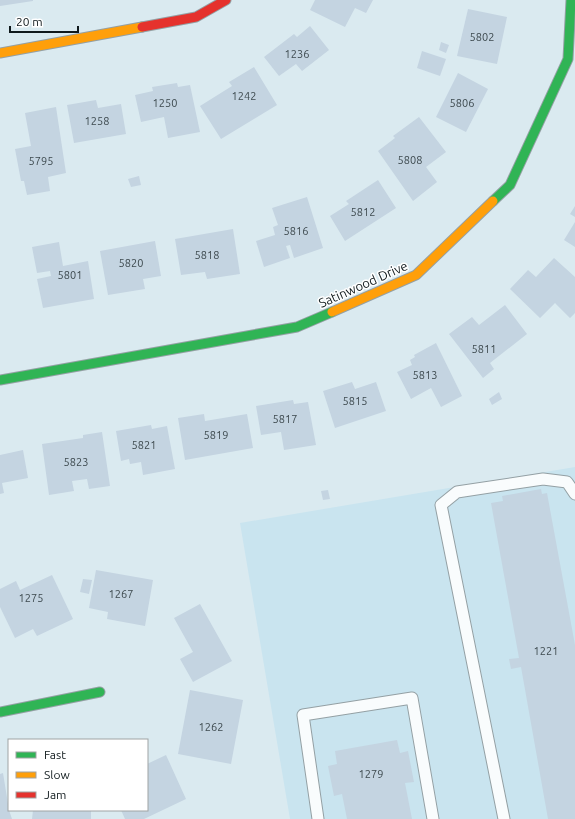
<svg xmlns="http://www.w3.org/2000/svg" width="575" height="819" font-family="Ubuntu,sans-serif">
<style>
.built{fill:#c9e4ef}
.building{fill:#c4d4e1}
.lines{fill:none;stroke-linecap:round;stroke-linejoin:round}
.lane-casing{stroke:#94a0a4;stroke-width:13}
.fast-casing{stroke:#94a0a4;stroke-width:11}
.slow-casing{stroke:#94a0a4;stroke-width:11}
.jam-casing{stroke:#94a0a4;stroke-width:11}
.lane{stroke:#f9fcfd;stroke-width:11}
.fast{stroke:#30b455;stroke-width:9}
.slow{stroke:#ff9f0a;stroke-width:9}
.jam{stroke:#e5322d;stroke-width:9}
.labels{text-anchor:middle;stroke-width:3;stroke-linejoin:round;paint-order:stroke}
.number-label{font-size:11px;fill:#3d494e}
.street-label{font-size:13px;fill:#0f191c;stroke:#fff}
</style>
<rect width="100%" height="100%" fill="#daeaf0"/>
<!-- built -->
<path class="built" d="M575 467V819H290L240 523Z"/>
<!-- building -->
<g class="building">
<path d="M0 0H33V1L0 6Z"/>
<path d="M315 0H373L366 13 355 8 345 27 310 10Z"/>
<path d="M468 9 507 17 497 64 457 56Z"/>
<path d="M310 26 329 50 302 71 296 64 279 76 264 57 294 34 297 37Z"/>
<path d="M441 42 449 45 446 53 439 50Z"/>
<path d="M422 51 446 59 440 76 417 68Z"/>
<path d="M254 67 277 105 221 139 200 106 232 86 229 82Z"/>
<path d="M458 73 488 89 466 132 436 117Z"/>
<path d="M177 83 178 87 190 85 200 132 168 138 164 117 141 122 135 95 153 91 152 87Z"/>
<path d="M96 100 98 108 121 104 126 134 74 143 67 105Z"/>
<path d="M56 107 66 173 48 177 50 191 27 195 24 181H21L15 149 31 146 25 113Z"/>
<path d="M419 117 446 152 426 167 437 182 413 201 378 151 395 138 393 136Z"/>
<path d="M139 176 141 185 131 187 128 179Z"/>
<path d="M378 180 396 208 345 241 330 216 349 204 346 201Z"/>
<path d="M307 197 323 248 294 258 290 245 286 246 290 258 264 267 256 241 275 235 273 227 278 225 272 208Z"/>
<path d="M575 206V217L570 214Z"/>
<path d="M575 222V247L564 240Z"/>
<path d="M233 229 240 274 207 279 205 272 181 275 175 239Z"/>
<path d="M155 241 161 276 143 279 145 289 108 295 100 251Z"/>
<path d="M59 242 63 266 88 261 94 299 43 308 37 279 51 276 50 271 37 273 32 247Z"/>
<path d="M554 258 575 277V313L570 318 555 303 540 318 510 289 528 270 536 277Z"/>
<path d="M505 305 527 334 490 363 494 369 483 378 449 334 472 317 479 325Z"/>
<path d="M436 343 462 396 441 407 431 388 411 399 397 372 412 365 410 360 415 357 414 355Z"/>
<path d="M352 382 355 389 376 382 386 411 335 428 323 391Z"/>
<path d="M499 392 502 399 492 405 489 399Z"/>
<path d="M293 400 294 404 308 402 316 445 284 450 281 432 261 435 256 406Z"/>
<path d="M204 414 205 421 247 414 253 448 185 460 178 418Z"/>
<path d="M151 425 152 429 167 426 175 469 143 475 141 462 130 464 129 459 121 461 116 431Z"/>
<path d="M102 432 110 486 89 489 87 479 72 481 74 491 49 495 42 444 83 438V435Z"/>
<path d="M23 450 28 478 2 483 4 493 0 494V455Z"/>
<path d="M541 489 542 494 547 493 575 645V819H548L521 667 511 669 509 659 519 658 491 503 503 501 502 496Z"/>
<path d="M328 490 330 499 323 500 321 491Z"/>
<path d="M96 570 153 580 145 626 107 619 108 612 89 608Z"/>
<path d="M52 575 73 619 37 636 33 629 15 638 0 607V589L16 581 20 590Z"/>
<path d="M83 579 92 580 89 594 80 592Z"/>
<path d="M200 604 232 661 193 682 180 659 193 652 174 618Z"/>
<path d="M190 690 243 700 231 764 178 754Z"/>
<path d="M397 740 400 753 408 751 414 782 405 783 412 819H347L342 794 334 796 328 766 337 764 335 751Z"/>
<path d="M166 755 186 799 144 819H125L121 810H147V764Z"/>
<path d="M3 773 9 810 12 819H0V774Z"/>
<path d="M33 810H91V819H32Z"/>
</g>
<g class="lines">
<!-- lane casing -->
<g class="lane-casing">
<g id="lane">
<path d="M318 819 303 715 412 698 433 819"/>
<path d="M504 819 441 505 457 492 543 479 567 482 575 494"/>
</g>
</g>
<!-- fast casing -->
<g class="fast-casing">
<g id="fast">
<path d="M493 201 510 185 568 59 571 0"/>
<path d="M0 380 297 327 332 312"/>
<path d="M0 712 100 692"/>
</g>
</g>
<!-- slow casing -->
<g class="slow-casing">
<g id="slow">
<path d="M0 53 142 27"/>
<path d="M332 312 416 275 493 201"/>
</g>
</g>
<!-- jam casing -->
<g class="jam-casing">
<path id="jam" d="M142 27 196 17 226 0"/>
</g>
<!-- lane -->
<use href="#lane" class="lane"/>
<!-- fast -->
<use href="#fast" class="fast"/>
<!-- slow -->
<use href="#slow" class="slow"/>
<!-- jam -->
<use href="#jam" class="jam"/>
</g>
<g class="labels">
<!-- number labels -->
<g class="number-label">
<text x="482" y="41">5802</text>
<text x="297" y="58">1236</text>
<text x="244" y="100">1242</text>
<text x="165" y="107">1250</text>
<text x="462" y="107">5806</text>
<text x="97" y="125">1258</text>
<text x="410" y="164">5808</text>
<text x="41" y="165">5795</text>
<text x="363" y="216">5812</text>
<text x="296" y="235">5816</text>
<text x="207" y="259">5818</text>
<text x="131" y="267">5820</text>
<text x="70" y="279">5801</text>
<text x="484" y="353">5811</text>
<text x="425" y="379">5813</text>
<text x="355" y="405">5815</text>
<text x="285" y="423">5817</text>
<text x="216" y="439">5819</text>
<text x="144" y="449">5821</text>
<text x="76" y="466">5823</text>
<text x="121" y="598">1267</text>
<text x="31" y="602">1275</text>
<text x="546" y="655">1221</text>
<text x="211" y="731">1262</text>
<text x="371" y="778">1279</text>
</g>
<!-- street labels -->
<g class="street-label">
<text transform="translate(363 284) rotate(-24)" y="5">Satinwood Drive</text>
</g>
</g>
<!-- legend -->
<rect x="8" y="739" width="140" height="72" fill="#ffffff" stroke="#9fa3a4"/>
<rect x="16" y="752" width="20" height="6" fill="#30b455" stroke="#9fa3a4"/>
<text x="44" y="759" font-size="12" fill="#0f191c">Fast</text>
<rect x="16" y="772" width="20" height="6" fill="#ff9f0a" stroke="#9fa3a4"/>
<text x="44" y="779" font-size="12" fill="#0f191c">Slow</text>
<rect x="16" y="792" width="20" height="6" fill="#e5322d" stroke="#9fa3a4"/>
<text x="44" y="799" font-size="12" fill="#0f191c">Jam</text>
<!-- scale -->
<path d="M10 26v6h68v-6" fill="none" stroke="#0f191c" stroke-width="2"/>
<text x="16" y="26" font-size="12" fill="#0f191c" stroke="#ffffff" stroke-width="3" paint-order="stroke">20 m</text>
</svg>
